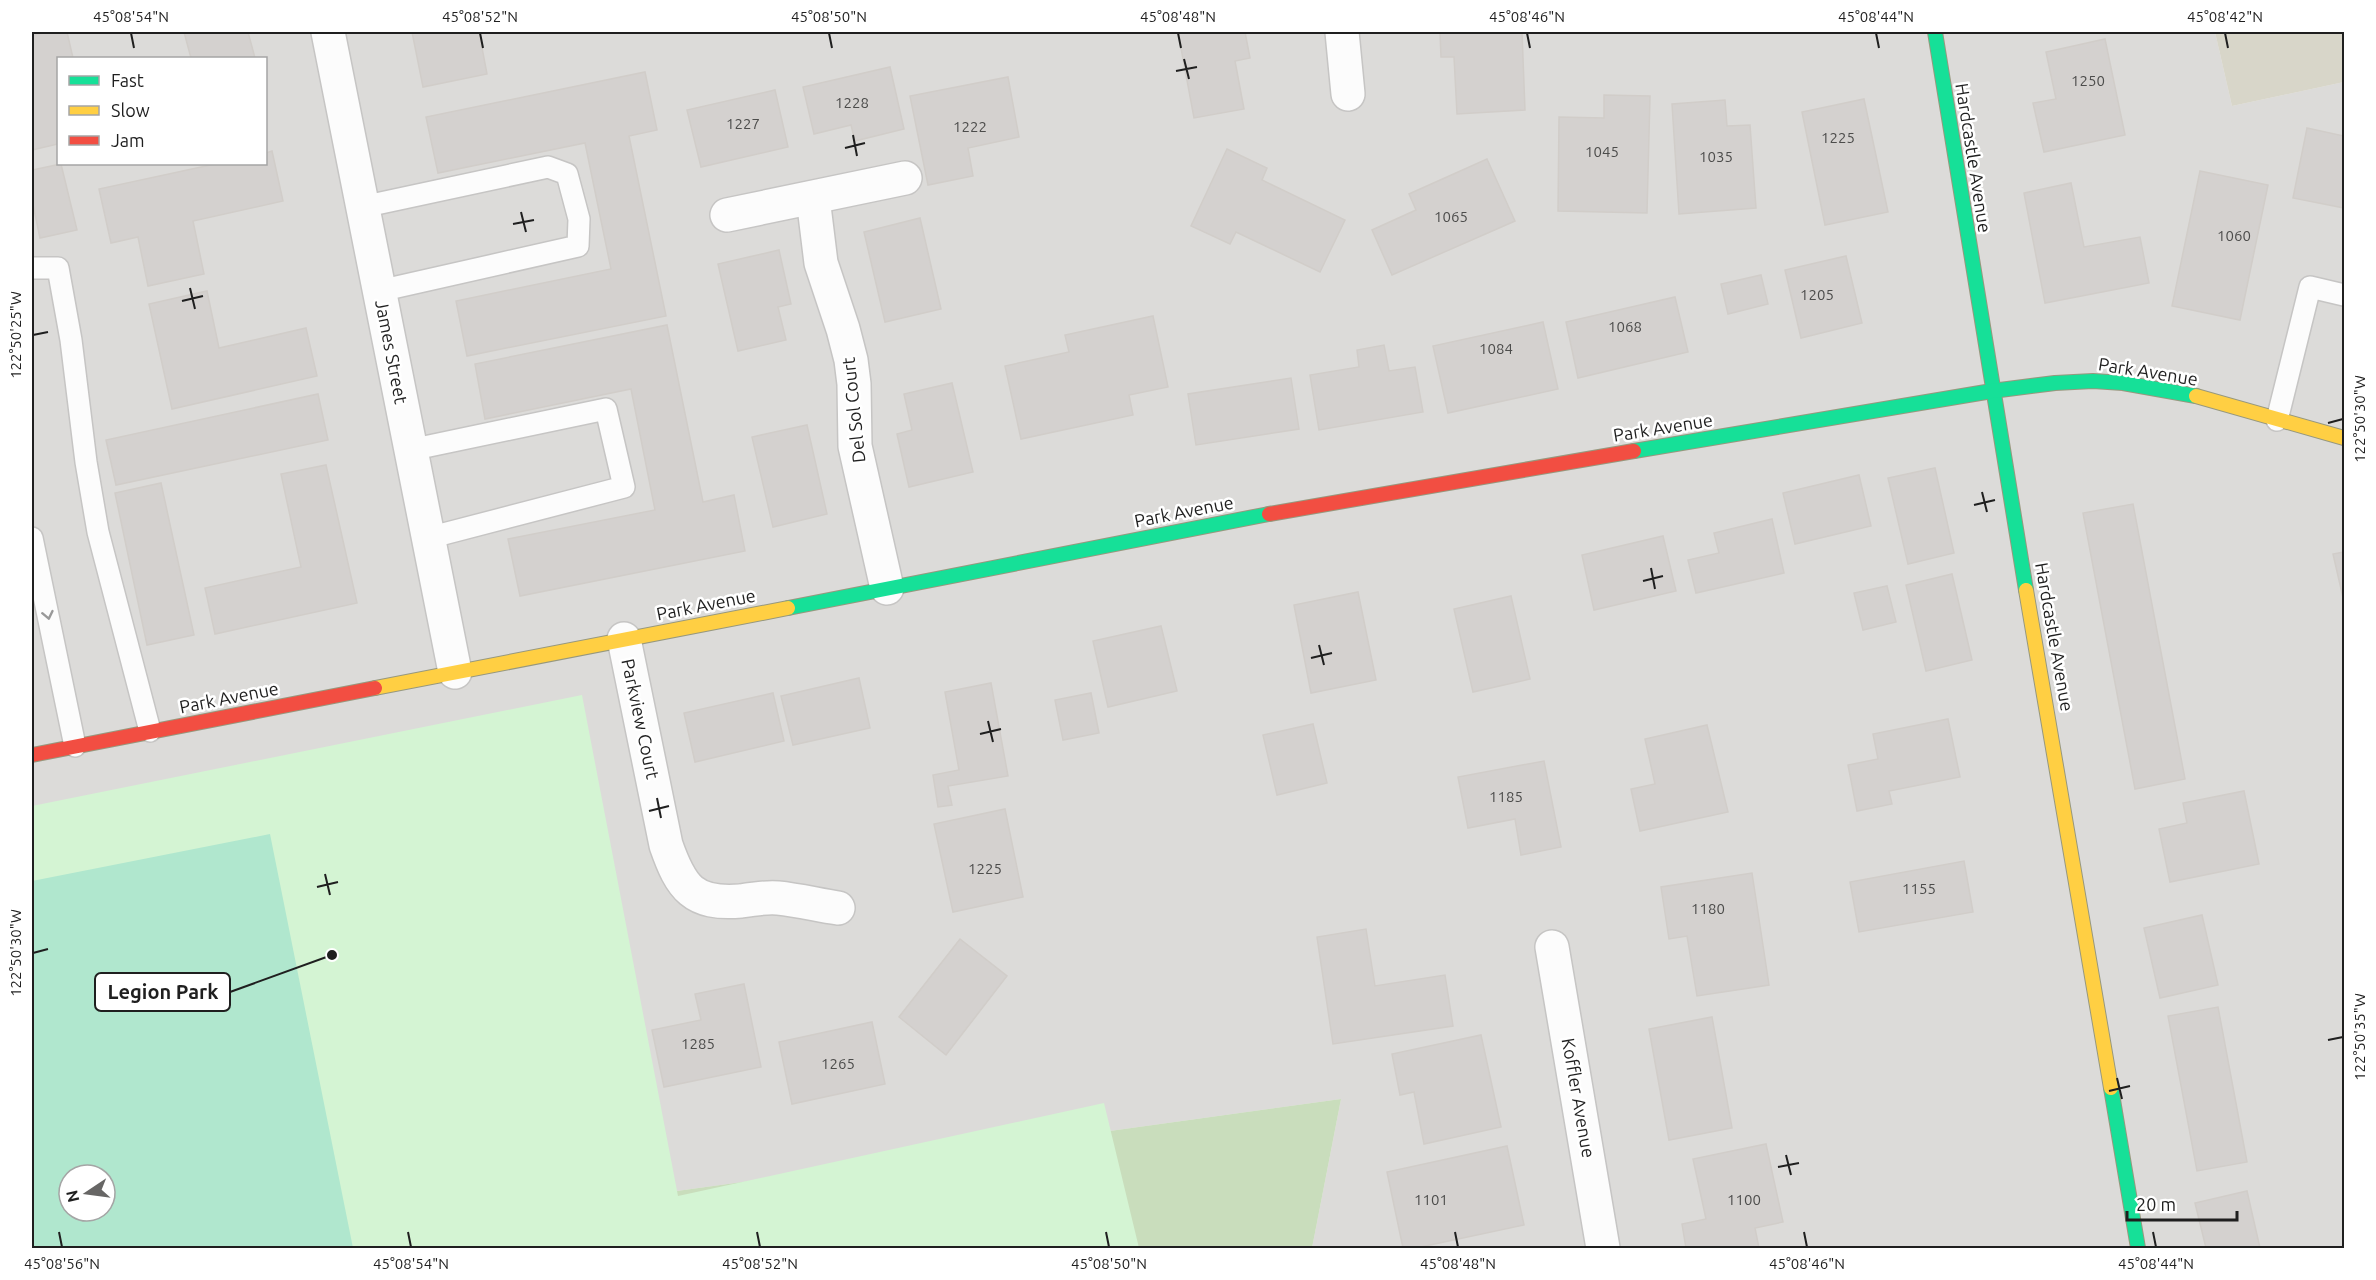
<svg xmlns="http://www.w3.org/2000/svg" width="2376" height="1280" font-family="Ubuntu,sans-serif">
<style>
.residential{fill:#dcdbd9;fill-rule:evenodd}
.construction{fill:#d8d6c9}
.forest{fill:#c9ddbc}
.park{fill:#d4f4d3;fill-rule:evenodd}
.pitch{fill:#b0e7ce;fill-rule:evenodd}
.building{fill:#d4d1cf;stroke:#d1cdc9;stroke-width:1.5}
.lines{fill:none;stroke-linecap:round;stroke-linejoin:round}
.lane-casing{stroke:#c6c5c4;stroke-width:24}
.street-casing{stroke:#c6c5c4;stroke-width:36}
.fast-casing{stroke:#97987e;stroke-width:16}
.slow-casing{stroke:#97987e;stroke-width:16}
.jam-casing{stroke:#97987e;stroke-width:16}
.lane{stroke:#fcfcfc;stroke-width:21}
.street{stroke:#fcfcfc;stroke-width:33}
.fast{stroke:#16e098;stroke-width:14}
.slow{stroke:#ffcf43;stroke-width:14}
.jam{stroke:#f24e42;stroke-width:14}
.oneway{stroke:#999}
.ticks{fill:none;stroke:#1f1f1f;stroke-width:2}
.labels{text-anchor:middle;stroke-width:5;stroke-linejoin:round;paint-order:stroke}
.number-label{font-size:15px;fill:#4c4c4b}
.street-label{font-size:18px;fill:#1f1f1f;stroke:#fff}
.leader{fill:none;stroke:#1f1f1f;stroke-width:2}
.callout-dot{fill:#1f1f1f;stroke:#fff;stroke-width:2}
.callout{fill:#fff;stroke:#1f1f1f;stroke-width:2}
.callout-label{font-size:20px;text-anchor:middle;font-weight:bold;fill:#1f1f1f}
.neatline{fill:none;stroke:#1f1f1f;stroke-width:2}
.ticks-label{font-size:15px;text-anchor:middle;fill:#1f1f1f}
</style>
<rect width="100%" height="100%" fill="#edebe8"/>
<!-- residential -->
<path class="residential" d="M32 32H2215L2232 106 2344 82V1248H1312L1341 1099 460 1221 32 1248ZM58 58H266V164H58ZM69 1175H105V1211H69Z"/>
<!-- construction -->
<path class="construction" d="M2215 32H2344V82L2232 106Z"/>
<!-- forest -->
<path class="forest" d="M1341 1099 1312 1248H420L460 1221Z"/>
<!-- park -->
<path class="park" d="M582 695 678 1196 1104 1103 1139 1248H32V806ZM69 1175H105V1211H69Z"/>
<!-- pitch -->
<path class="pitch" d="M270 834 353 1248H32V881ZM69 1175H105V1211H69Z"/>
<!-- building -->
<g class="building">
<path d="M49 32H67L73 58H58V144L32 150V35Z"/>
<path d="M184 32H248L255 58H191Z"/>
<path d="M412 32H479L487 74 423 87Z"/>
<path d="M1178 32H1245L1250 58 1235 61 1244 109 1194 118Z"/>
<path d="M1440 32H1522L1525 110 1457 114 1454 57H1441Z"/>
<path d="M2105 39 2125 135 2044 152 2033 103 2056 99 2046 52Z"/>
<path d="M890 67 904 129 855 141 851 125 814 134 803 87Z"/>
<path d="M645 72 657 130 629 136 666 316 467 356 456 301 611 269 585 143 438 173 426 117Z"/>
<path d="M1008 77 1019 137 968 148 973 176 928 185 910 96Z"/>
<path d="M775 90 788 147 701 167 687 110Z"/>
<path d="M1604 95 1650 96 1647 213 1558 211 1559 117 1604 118Z"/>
<path d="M1864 99 1888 212 1825 225 1802 112Z"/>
<path d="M1725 100 1727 126 1750 125 1756 208 1679 214 1672 104Z"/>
<path d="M2307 128 2344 136V208L2293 198Z"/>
<path d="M1227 149 1267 168 1262 180 1345 220 1320 272 1236 232 1230 244 1191 226Z"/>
<path d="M272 151 283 201 193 221 204 274 148 286 138 237 111 243 99 189 215 164H266V153Z"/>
<path d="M1487 159 1515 221 1392 275 1372 230 1416 210 1409 194Z"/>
<path d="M61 164 77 230 40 238 32 200V170Z"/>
<path d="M2200 171 2268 185 2240 320 2172 306Z"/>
<path d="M2071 183 2084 247 2140 237 2149 283 2045 303 2024 193Z"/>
<path d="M920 218 941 309 885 322 864 232Z"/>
<path d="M779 250 791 304 778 307 786 340 738 351 718 264Z"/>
<path d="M1846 256 1862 323 1801 338 1785 270Z"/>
<path d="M1761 275 1768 304 1728 314 1721 284Z"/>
<path d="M207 291 219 348 306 328 317 376 172 409 149 304Z"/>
<path d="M1675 297 1688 352 1578 378 1566 322Z"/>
<path d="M1153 316 1168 387 1129 395 1133 415 1021 439 1005 366 1069 352 1065 335Z"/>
<path d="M1543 322 1558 389 1448 413 1433 346Z"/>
<path d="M667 325 703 502 734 495 745 551 520 596 508 539 655 510 631 389 485 419 475 364Z"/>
<path d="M1384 345 1389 371 1415 367 1423 412 1319 430 1310 375 1359 367 1357 350Z"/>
<path d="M1291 378 1299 429 1196 445 1188 394Z"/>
<path d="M952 383 973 472 909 487 897 434 912 430 904 394Z"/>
<path d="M318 394 328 440 116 485 106 440Z"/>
<path d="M807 425 827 514 773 527 752 437Z"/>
<path d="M326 465 357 603 215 634 205 588 301 567 281 474Z"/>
<path d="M1935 468 1954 553 1908 564 1888 478Z"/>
<path d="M1859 475 1871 526 1795 544 1783 493Z"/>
<path d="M161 483 194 635 147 645 115 493Z"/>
<path d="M2133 504 2185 779 2135 789 2083 513Z"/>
<path d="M1772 519 1784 573 1696 593 1688 560 1719 553 1714 533Z"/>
<path d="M1663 536 1676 591 1594 610 1582 555Z"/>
<path d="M2344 552V602L2333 554Z"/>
<path d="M1952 574 1972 660 1926 671 1906 585Z"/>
<path d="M1887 586 1896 622 1863 630 1854 593Z"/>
<path d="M1358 592 1376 680 1311 693 1294 605Z"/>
<path d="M1511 596 1530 679 1473 692 1454 609Z"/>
<path d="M1161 626 1177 691 1108 707 1093 641Z"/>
<path d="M859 678 870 728 793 745 781 696Z"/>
<path d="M991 683 1008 776 948 786 952 805 938 807 933 775 959 770 945 692Z"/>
<path d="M773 693 784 741 695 762 684 713Z"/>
<path d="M1091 693 1099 733 1063 740 1055 700Z"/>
<path d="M1948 719 1960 777 1889 791 1892 804 1857 811 1848 765 1878 759 1873 734Z"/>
<path d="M1313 724 1327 783 1277 795 1263 735Z"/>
<path d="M1707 725 1728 812 1640 831 1631 789 1655 784 1645 739Z"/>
<path d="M1544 761 1561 847 1521 855 1515 819 1468 828 1458 777Z"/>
<path d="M2244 791 2259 864 2170 882 2159 829 2187 823 2183 803Z"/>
<path d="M1005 809 1023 897 953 912 934 824Z"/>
<path d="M1964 861 1973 912 1859 932 1850 882Z"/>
<path d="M1752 873 1769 985 1697 996 1687 936 1669 939 1661 887Z"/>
<path d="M2202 915 2218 985 2160 998 2144 928Z"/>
<path d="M1366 929 1375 986 1445 975 1453 1026 1333 1044 1317 937Z"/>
<path d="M960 939 1007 976 946 1055 899 1017Z"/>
<path d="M744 984 761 1067 664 1087 652 1030 701 1020 695 994Z"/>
<path d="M2218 1007 2247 1162 2197 1171 2168 1016Z"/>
<path d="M1712 1017 1732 1128 1669 1140 1649 1029Z"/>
<path d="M872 1022 885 1084 792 1104 779 1042Z"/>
<path d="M1481 1035 1501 1127 1424 1144 1414 1092 1400 1095 1392 1054Z"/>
<path d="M1766 1144 1783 1222 1755 1228 1759 1248H1686L1682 1224 1706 1219 1693 1159Z"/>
<path d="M1507 1146 1524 1225 1416 1248H1403L1387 1172Z"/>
<path d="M2247 1191 2260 1248H2206L2195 1203Z"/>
</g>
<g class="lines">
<!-- lane casing -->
<g class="lane-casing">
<g id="lane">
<path d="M362 207 548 167 567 174 579 219 578 246 379 291"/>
<path d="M32 268H58L71 340 86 462 98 532 150 731"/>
<path d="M2277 420 2310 287 2344 295"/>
<path d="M410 450 606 409 624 487 428 538"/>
<path d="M32 538 75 746"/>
</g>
</g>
<!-- street casing -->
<g class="street-casing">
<g id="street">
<path d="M328 32 455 672"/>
<path d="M1342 32 1348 94"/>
<path d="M813 198 821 263 843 329 851 360 854 384 855 446 887 588"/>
<path d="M727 215 905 178"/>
<path d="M624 639 666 845C681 888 693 905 741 901 753 899 766 897 778 898 798 900 818 905 838 908"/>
<path d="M1552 947 1603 1248"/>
</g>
</g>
<!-- fast casing -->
<g class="fast-casing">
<g id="fast">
<path d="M1935 32 2026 590"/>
<path d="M1634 451 1992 391 2055 383 2093 381 2123 383 2196 396"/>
<path d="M788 608 1269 514"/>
<path d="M2111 1088 2138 1248"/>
</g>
</g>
<!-- slow casing -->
<g class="slow-casing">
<g id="slow">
<path d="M2196 396 2344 438"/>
<path d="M2026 590 2111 1088"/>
<path d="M375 688 788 608"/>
</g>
</g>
<!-- jam casing -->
<g class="jam-casing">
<g id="jam">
<path d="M1269 514 1634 451"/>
<path d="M32 755 375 688"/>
</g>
</g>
<!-- lane -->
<use href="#lane" class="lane"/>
<!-- street -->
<use href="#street" class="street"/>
<!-- fast -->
<use href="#fast" class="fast"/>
<!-- slow -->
<use href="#slow" class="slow"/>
<!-- jam -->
<use href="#jam" class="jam"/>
</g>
<!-- one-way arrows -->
<defs><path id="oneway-chevron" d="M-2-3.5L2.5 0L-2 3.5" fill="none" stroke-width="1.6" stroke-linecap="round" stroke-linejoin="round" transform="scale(1.5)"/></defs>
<use class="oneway" href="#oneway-chevron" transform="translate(48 615) rotate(78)"/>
<!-- ticks -->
<path class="ticks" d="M131 33 134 48M480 33 483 48M829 33 832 48M1178 33 1181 48M1527 33 1530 48M1876 33 1879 48M2225 33 2228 48M1184 59 1189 79M1176 71 1197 67M853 135 857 156M845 148 865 143M521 212 526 232M513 224 534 220M190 288 195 309M182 301 203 296M33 335 48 332M2328 423 2343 419M1982 492 1987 512M1974 505 1995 500M1651 568 1655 589M1643 581 1663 576M1319 645 1324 665M1311 658 1332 653M988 721 993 742M980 734 1001 729M657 798 661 818M649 811 669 806M325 874 330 895M317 887 338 882M33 953 48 949M2328 1040 2343 1037M2117 1078 2122 1099M2109 1091 2130 1086M1786 1155 1791 1175M1778 1167 1799 1163M59 1232 62 1247M408 1232 411 1247M757 1232 760 1247M1106 1232 1109 1247M1455 1232 1458 1247M1804 1232 1807 1247M2153 1232 2156 1247"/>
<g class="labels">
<!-- number labels -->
<g class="number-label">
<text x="2088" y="86">1250</text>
<text x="852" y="108">1228</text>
<text x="743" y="129">1227</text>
<text x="970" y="132">1222</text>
<text x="1838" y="143">1225</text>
<text x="1602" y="157">1045</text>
<text x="1716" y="162">1035</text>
<text x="1451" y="222">1065</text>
<text x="2234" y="241">1060</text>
<text x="1817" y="300">1205</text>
<text x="1625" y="332">1068</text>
<text x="1496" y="354">1084</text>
<text x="1506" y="802">1185</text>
<text x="985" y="874">1225</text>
<text x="1919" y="894">1155</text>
<text x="1708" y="914">1180</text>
<text x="698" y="1049">1285</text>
<text x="838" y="1069">1265</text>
<text x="1431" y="1205">1101</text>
<text x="1744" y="1205">1100</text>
</g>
<!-- street labels -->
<g class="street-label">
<text transform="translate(1973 158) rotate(81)" y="6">Hardcastle Avenue</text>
<text transform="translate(391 352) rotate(79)" y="6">James Street</text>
<text transform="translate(2148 372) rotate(9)" y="6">Park Avenue</text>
<text transform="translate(854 410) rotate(-96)" y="6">Del Sol Court</text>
<text transform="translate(1663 428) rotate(-9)" y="6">Park Avenue</text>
<text transform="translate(1184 512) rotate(-11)" y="6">Park Avenue</text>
<text transform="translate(706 605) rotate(-11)" y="6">Park Avenue</text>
<text transform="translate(2054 637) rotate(80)" y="6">Hardcastle Avenue</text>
<text transform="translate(229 698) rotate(-11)" y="6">Park Avenue</text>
<text transform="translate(640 719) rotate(78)" y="6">Parkview Court</text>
<text transform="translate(1578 1098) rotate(80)" y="6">Koffler Avenue</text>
</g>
</g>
<!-- callouts -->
<path class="leader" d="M332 955L230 992"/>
<circle class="callout-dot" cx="332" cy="955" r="6"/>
<rect class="callout" x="95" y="973" width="135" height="38" rx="6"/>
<g class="callout-label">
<text x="163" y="999">Legion Park</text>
</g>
<!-- border -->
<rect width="2376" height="1280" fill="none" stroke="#ffffff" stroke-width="66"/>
<!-- legend -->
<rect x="57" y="57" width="210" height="108" fill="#ffffff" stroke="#a5a5a5" stroke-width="1.5"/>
<rect x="69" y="76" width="30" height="9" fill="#16e098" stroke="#a5a5a5" stroke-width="1.5"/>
<text x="111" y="87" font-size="18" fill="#1f1f1f">Fast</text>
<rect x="69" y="106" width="30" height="9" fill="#ffcf43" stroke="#a5a5a5" stroke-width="1.5"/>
<text x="111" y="117" font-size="18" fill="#1f1f1f">Slow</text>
<rect x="69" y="136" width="30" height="9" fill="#f24e42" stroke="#a5a5a5" stroke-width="1.5"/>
<text x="111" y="147" font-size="18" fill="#1f1f1f">Jam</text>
<!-- north arrow -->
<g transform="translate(87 1193) rotate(257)"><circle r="28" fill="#ffffff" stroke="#a5a5a5" stroke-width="1.5"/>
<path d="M0-4.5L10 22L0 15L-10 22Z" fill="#676665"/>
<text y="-9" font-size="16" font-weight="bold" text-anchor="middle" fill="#1f1f1f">N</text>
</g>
<!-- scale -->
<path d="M2127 1211v9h110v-9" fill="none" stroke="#1f1f1f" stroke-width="3"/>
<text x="2136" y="1211" font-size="18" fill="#1f1f1f" stroke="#ffffff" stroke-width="4.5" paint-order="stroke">20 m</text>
<rect x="33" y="33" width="2310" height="1214" class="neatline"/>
<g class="ticks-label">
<text x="131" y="22">45°08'54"N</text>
<text x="480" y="22">45°08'52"N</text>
<text x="829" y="22">45°08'50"N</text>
<text x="1178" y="22">45°08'48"N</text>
<text x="1527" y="22">45°08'46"N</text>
<text x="1876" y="22">45°08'44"N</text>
<text x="2225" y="22">45°08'42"N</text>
<text transform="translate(16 335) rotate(-90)" y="5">122°50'25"W</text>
<text transform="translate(2360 419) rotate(-90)" y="5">122°50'30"W</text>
<text transform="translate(16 953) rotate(-90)" y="5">122°50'30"W</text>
<text transform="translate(2360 1037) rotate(-90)" y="5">122°50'35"W</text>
<text x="62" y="1269">45°08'56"N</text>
<text x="411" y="1269">45°08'54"N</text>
<text x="760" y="1269">45°08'52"N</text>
<text x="1109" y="1269">45°08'50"N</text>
<text x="1458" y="1269">45°08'48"N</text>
<text x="1807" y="1269">45°08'46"N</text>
<text x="2156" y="1269">45°08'44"N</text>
</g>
</svg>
